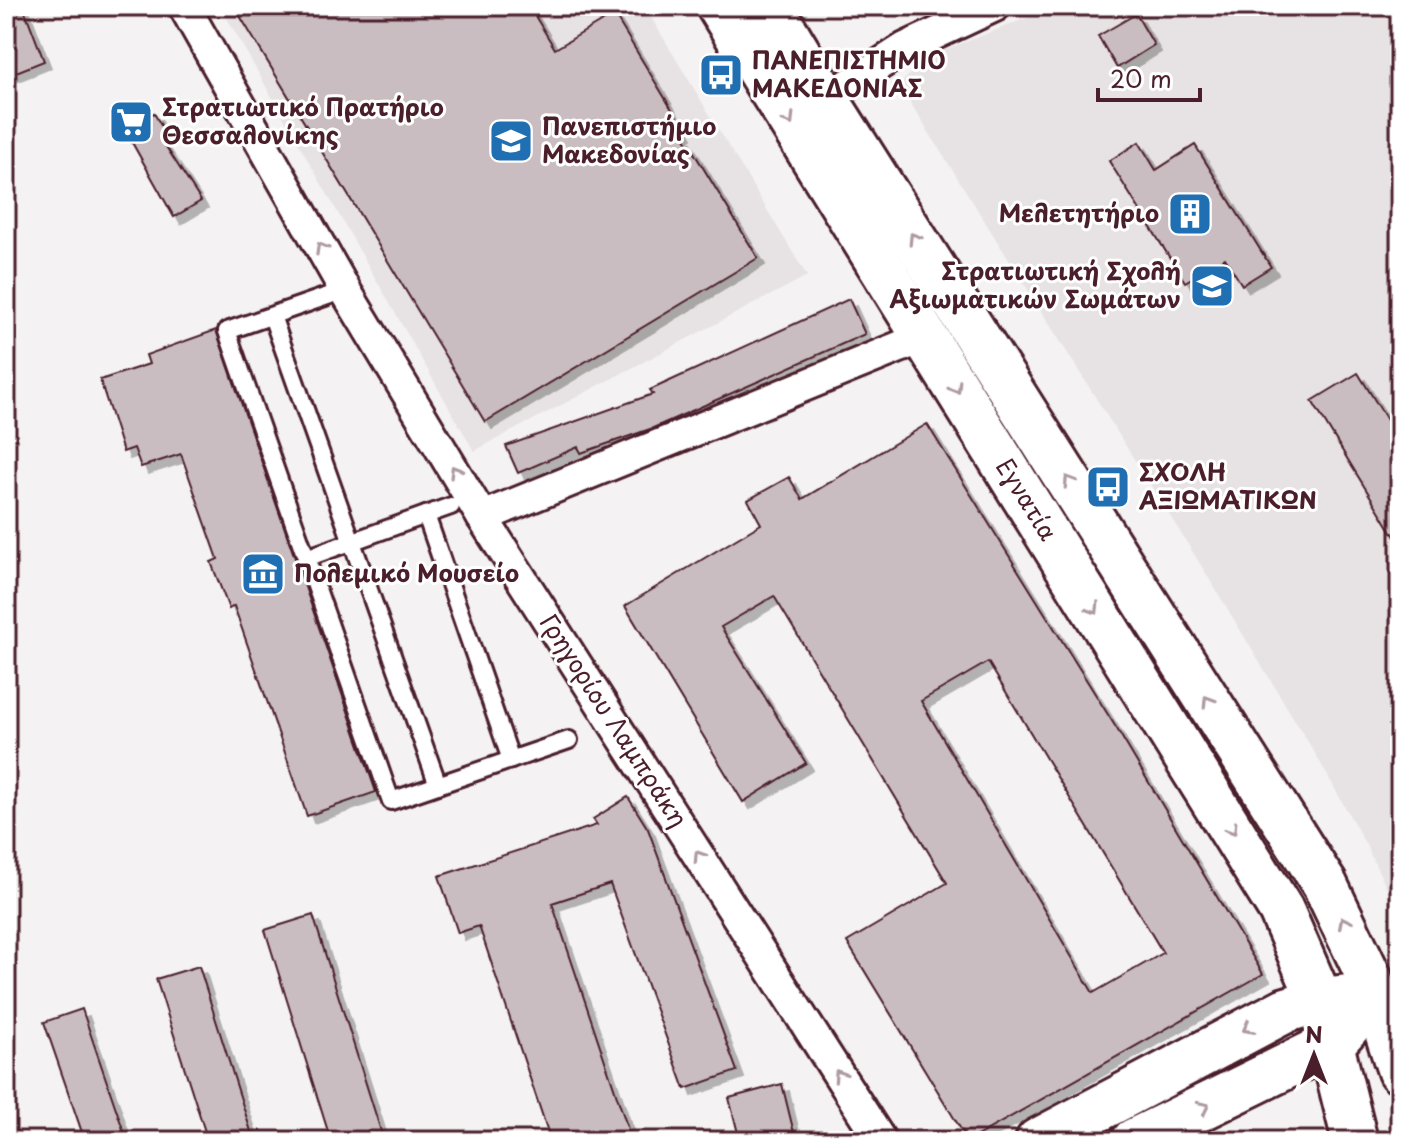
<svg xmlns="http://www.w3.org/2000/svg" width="1406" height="1147" font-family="'Playpen Sans',sans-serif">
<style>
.built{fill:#e7e2e3}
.building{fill:#cabdc1;stroke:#4a1f2b;stroke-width:2;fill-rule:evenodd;filter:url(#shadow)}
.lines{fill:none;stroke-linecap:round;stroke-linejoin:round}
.lane-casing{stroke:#4a1f2b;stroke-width:22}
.street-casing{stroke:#4a1f2b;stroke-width:36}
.secondary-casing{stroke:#4a1f2b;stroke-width:50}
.primary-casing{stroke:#4a1f2b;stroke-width:50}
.lane{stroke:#fff;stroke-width:16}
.street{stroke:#fff;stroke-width:30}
.secondary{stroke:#fff;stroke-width:44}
.primary{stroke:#fff;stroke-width:44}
.oneway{stroke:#ae9aa0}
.labels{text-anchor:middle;stroke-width:6;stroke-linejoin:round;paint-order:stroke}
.poi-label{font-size:24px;font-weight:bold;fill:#4a1f2b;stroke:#fff;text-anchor:start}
.street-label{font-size:24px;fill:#4a1f2b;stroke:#fff}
</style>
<defs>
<filter id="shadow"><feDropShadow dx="7" dy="7" stdDeviation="0" flood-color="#0004"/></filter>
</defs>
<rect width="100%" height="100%" fill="#f4f2f2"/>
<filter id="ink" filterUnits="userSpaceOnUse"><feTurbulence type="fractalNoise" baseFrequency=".0125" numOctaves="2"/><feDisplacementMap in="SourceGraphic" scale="16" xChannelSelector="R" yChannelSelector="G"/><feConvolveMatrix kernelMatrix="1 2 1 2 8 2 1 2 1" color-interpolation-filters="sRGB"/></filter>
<g filter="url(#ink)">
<!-- built -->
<g class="built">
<path d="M220 6H644L807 276 474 451Z"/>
<path d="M1058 6H1400V916L1366 845 1319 760 1204 570 903 91V81L927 57Z"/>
</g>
<!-- building -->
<g class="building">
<path d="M6 6H23L44 61 6 76Z"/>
<path d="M234 6H529L555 49 614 14 685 131 682 133 758 258 485 422Z"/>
<path d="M1136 14 1154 45 1117 68 1098 36Z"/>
<path d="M154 113 167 136 161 139 201 201 174 217 125 130Z"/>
<path d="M1139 142 1156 170 1195 145 1271 267 1242 285 1225 258 1185 282 1109 161Z"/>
<path d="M849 299 865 334 653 428 581 453 578 447 518 473 506 446 653 394 650 390Z"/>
<path d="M216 330 376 792 307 816 234 606 229 609 211 562 218 559 181 454 141 467 134 448 123 452 100 380 149 364 146 355Z"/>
<path d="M1358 373 1400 441V545L1312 401Z"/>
<path d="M927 424 1117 729 1263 974 968 1141 847 942 947 883 774 596 721 627 806 763 743 802 625 606 761 524 748 500 789 477 802 499ZM988 662 1163 953 1093 993 921 701Z"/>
<path d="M628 797 648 829 737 1071 685 1089 610 884 552 903 632 1141H551L479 926 458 933 439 876 597 825 593 819Z"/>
<path d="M313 915 384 1141H331L265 930Z"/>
<path d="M199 966 254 1141H208L156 979Z"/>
<path d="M82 1009 127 1141H85L44 1022Z"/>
<path d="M782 1084 796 1141H740L729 1098Z"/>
</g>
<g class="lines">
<!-- lane casing -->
<g class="lane-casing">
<g id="lane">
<path d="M345 290 227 331 391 801 569 740"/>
<path d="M272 316 438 785"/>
<path d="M426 515 511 760"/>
<path d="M306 558 451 506"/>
</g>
</g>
<!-- street casing -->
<g class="street-casing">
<g id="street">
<path d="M184 6 345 290 482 517 881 1141"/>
<path d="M826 99 905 48 995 6"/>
<path d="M482 517 924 337"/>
</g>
</g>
<!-- secondary casing -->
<g class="secondary-casing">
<g id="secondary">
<path d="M1038 1141 1286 1010 1320 1000 1376 994"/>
<path d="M1134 1141 1332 1044 1356 1017"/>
</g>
</g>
<!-- primary casing -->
<g class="primary-casing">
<g id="primary">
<path d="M719 6 1281 910 1320 1000 1355 1141"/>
<path d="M770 6 826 99 1325 885 1369 977 1400 1071"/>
</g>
</g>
<!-- lane -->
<use href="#lane" class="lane"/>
<!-- street -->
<use href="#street" class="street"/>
<!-- secondary -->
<use href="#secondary" class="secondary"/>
<!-- primary -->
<use href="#primary" class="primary"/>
</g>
<!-- one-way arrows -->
<defs><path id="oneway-chevron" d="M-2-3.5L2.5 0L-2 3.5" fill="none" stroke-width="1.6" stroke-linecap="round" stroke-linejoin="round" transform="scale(2)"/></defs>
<g class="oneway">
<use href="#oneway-chevron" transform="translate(789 120) rotate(58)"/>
<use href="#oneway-chevron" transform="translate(914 238) rotate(-122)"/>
<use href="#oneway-chevron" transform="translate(321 248) rotate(-120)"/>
<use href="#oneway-chevron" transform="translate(956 388) rotate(58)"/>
<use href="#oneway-chevron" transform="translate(455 471) rotate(-121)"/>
<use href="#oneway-chevron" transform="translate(1069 481) rotate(-122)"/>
<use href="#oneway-chevron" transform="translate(1094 609) rotate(58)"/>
<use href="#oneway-chevron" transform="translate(1208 701) rotate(-122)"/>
<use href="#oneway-chevron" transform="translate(1232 829) rotate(58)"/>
<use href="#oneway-chevron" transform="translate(699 856) rotate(-123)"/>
<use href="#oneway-chevron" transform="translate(1344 922) rotate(-117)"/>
<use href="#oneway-chevron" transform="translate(1248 1028) rotate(152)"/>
<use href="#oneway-chevron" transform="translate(839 1075) rotate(-123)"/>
<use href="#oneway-chevron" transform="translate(1204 1107) rotate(-26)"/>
</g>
</g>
<!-- icons -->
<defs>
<g id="bus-square" transform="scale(2.3)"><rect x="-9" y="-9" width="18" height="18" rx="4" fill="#1f6fb2" stroke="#fff"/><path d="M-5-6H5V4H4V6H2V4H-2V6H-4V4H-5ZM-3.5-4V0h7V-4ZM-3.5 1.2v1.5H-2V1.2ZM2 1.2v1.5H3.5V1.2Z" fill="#fff"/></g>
<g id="supermarket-square" transform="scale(2.3)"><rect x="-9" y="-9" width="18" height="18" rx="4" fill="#1f6fb2" stroke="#fff"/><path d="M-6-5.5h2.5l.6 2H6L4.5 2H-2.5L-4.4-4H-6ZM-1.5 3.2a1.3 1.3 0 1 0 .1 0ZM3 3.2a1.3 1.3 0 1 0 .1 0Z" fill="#fff"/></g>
<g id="university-square" transform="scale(2.3)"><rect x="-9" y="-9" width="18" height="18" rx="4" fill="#1f6fb2" stroke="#fff"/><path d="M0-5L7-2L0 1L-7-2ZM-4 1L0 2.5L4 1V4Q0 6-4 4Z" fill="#fff"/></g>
<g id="building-square" transform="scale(2.3)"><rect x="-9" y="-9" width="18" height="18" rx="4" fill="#1f6fb2" stroke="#fff"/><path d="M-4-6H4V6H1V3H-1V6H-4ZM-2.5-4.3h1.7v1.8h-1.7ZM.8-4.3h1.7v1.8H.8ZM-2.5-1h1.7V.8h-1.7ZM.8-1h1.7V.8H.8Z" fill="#fff"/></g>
<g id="museum-square" transform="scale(2.3)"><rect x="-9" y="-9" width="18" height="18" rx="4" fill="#1f6fb2" stroke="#fff"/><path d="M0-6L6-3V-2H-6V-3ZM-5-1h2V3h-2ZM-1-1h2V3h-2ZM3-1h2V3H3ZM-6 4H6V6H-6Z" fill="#fff"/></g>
</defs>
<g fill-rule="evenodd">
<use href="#bus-square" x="721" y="75"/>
<use href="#supermarket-square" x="131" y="122"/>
<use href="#university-square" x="511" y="141"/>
<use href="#building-square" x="1190" y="214"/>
<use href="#university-square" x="1212" y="286"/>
<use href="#bus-square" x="1108" y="487"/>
<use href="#museum-square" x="263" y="574"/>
</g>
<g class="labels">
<!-- poi labels -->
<g class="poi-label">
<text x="752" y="69">ΠΑΝΕΠΙΣΤΗΜΙΟ<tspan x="752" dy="28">ΜΑΚΕΔΟΝΙΑΣ</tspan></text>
<text x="162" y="116">Στρατιωτικό Πρατήριο<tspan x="162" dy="28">Θεσσαλονίκης</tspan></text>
<text x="542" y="135">Πανεπιστήμιο<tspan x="542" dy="28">Μακεδονίας</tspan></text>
<text x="1159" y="222" text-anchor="end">Μελετητήριο</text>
<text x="1181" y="280" text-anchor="end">Στρατιωτική Σχολή<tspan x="1181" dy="28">Αξιωματικών Σωμάτων</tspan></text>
<text x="1139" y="481">ΣΧΟΛΗ<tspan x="1139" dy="28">ΑΞΙΩΜΑΤΙΚΩΝ</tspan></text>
<text x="294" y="582">Πολεμικό Μουσείο</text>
</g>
<!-- street labels -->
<g class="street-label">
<text transform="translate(1026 500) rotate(58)" y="8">Εγνατία</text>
<text transform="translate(613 721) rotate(57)" y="8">Γρηγορίου Λαμπράκη</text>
</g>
</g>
<!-- margin -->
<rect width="1406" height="1147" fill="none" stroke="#fff" stroke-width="32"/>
<rect x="16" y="16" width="1374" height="1115" fill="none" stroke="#4a1f2b" stroke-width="3" filter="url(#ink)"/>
<!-- north arrow -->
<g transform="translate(1314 1055)" stroke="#ffffff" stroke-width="6" paint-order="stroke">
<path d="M0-6L14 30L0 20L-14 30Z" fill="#4a1f2b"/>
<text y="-12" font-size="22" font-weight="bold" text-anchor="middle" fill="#4a1f2b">N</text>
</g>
<!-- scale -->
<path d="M1098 88v12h102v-12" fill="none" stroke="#4a1f2b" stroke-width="4"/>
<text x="1110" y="88" font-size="24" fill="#4a1f2b" stroke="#ffffff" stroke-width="6" paint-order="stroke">20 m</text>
</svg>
